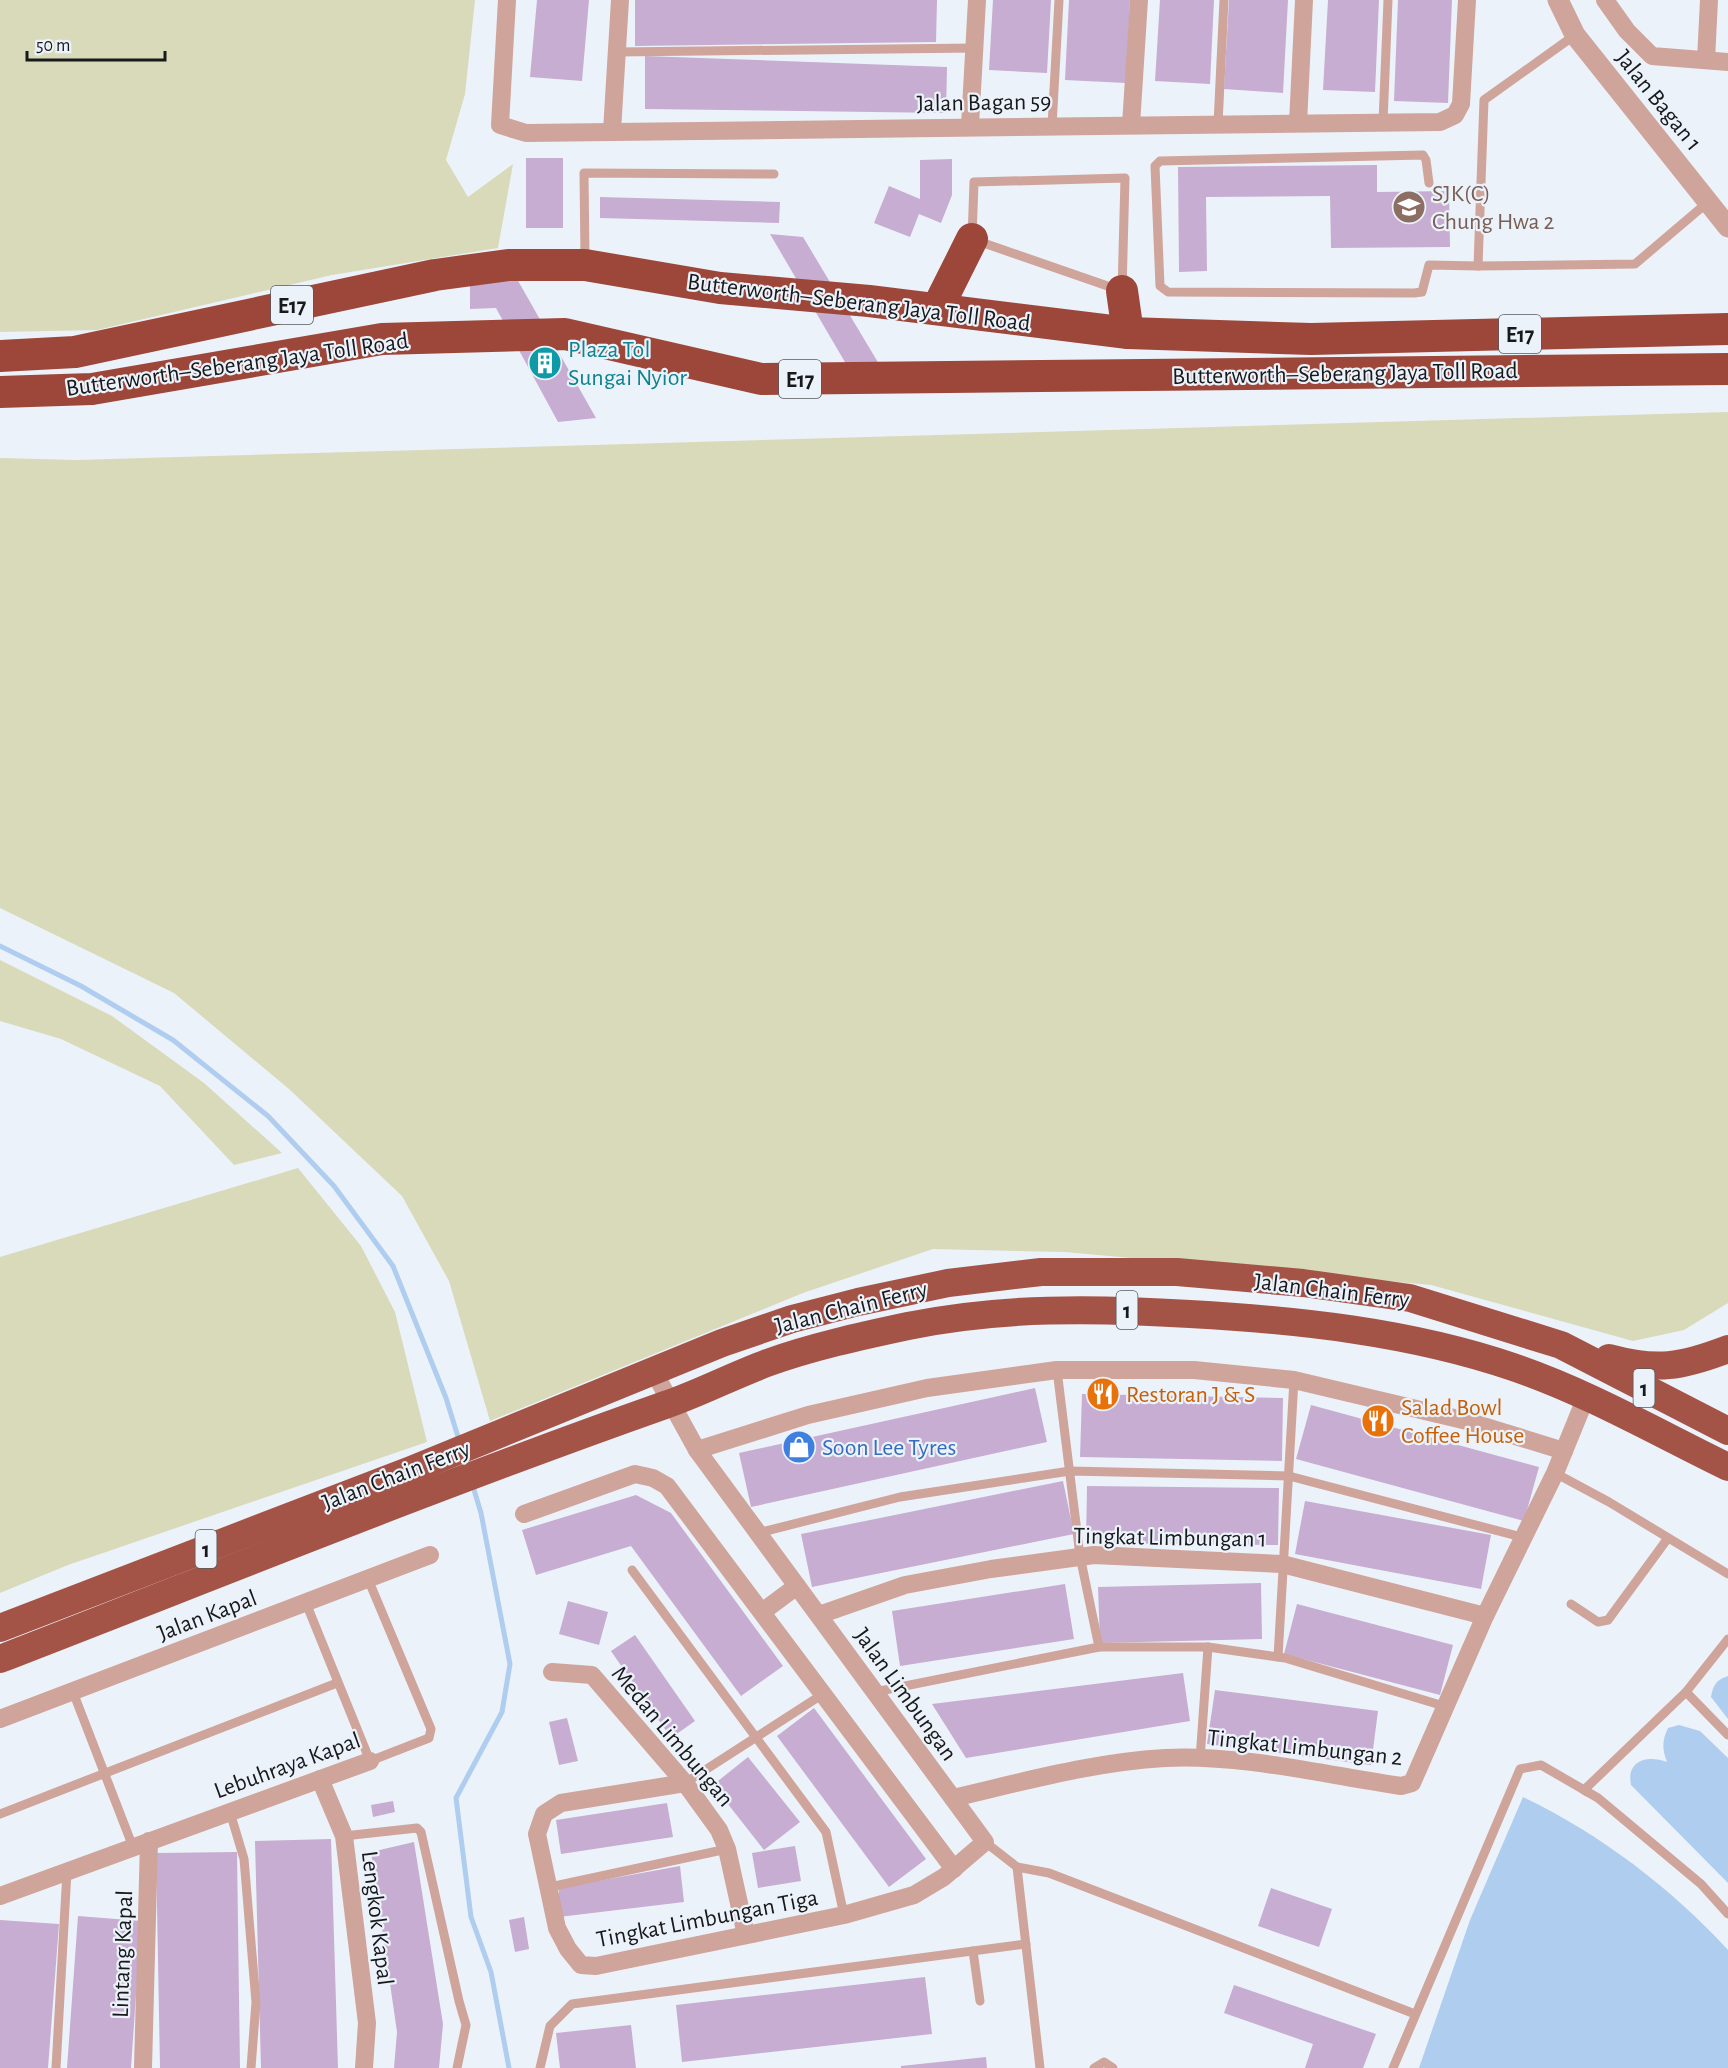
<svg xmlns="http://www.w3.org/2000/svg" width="1728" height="2068" font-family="'Alegreya Sans',sans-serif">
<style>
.green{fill:#d8dab9}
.water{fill:#afcdef}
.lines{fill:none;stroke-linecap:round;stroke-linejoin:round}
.stream{stroke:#afcdef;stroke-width:5}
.building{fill:#c7add1}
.service{stroke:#cfa49b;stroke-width:9}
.minor{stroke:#cfa49b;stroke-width:18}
.tertiary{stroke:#cfa49b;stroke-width:21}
.trunk{stroke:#a45446;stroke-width:28}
.motorway{stroke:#9c4739;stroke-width:32}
.labels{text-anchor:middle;stroke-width:4.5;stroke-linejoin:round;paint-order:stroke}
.shield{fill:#ecf2fa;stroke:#575a5e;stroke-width:1.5}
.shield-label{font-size:22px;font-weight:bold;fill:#17191b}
.street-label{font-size:24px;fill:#17191b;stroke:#ecf2fa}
.education-label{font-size:24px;fill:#785e54;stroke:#ecf2fa;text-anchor:start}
.culture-label{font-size:24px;fill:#0d838f;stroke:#ecf2fa;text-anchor:start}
.food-label{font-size:24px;fill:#c56008;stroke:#ecf2fa;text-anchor:start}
.shop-label{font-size:24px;fill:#366cbe;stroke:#ecf2fa;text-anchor:start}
</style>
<rect width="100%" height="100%" fill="#ecf2fa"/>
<!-- green -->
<g class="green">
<path d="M0 0H475L465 94 446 160 468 197 513 164 498 248 332 275 97 330 0 332Z"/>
<path d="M1728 412V1303L1684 1330 1633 1341 1431 1285 1065 1252 933 1249 803 1293 490 1421 449 1281 402 1196 289 1089 174 993 0 908V458L76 460Z"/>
<path d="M0 960 112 1016 204 1083 282 1153 234 1165 160 1086 61 1039 0 1021Z"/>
<path d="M298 1168 361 1246 395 1312 427 1442 68 1565 0 1593V1257Z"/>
</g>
<!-- water -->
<g class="water">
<path d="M1728 1676V1719L1711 1697C1713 1685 1716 1680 1728 1676Z"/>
<path d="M1679 1725 1700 1731 1728 1758V1883L1631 1785C1626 1760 1648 1755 1667 1762 1662 1749 1662 1741 1668 1728Z"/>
<path d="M1523 1797C1600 1834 1670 1887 1728 1950V2068H1419L1470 1920Z"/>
</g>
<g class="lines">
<!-- stream -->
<g class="stream">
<path d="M0 946 81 986 173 1040 268 1116 334 1186 393 1266 446 1398 459 1440"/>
<path d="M472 1483 481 1513 510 1664 502 1712 456 1798 471 1917 491 1972 509 2068"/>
</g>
</g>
<!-- building -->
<g class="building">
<path d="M537 0H589L582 81 530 77Z"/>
<path d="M635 0H937L936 42 635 46Z"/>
<path d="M993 0H1051L1047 73 989 70Z"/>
<path d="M1069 0H1130L1126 83 1065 80Z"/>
<path d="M1160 0H1214L1210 84 1155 81Z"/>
<path d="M1229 0H1288L1283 93 1224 89Z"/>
<path d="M1328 0H1379L1375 92 1323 90Z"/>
<path d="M1398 0H1452L1448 103 1394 101Z"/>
<path d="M645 56 947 67 946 113 645 109Z"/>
<rect x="526" y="158" width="37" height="70"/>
<path d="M952 159V195L941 223 919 214 910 237 874 223 889 186 920 199V160Z"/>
<path d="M1377 165V192L1449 191 1450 247 1331 248 1330 196 1206 197 1207 271 1179 272 1178 167Z"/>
<path d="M600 197 780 202 779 223 600 218Z"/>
<path d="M770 234 803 237 882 369H849Z"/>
<path d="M517 279 596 418 558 422 496 308 470 309V280Z"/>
<path d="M1035 1388 1047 1442 751 1507 739 1453Z"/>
<path d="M1082 1394 1283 1398 1282 1461 1080 1457Z"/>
<path d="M1311 1405 1539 1467 1524 1521 1296 1459Z"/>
<path d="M1063 1481 1074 1534 812 1587 801 1534Z"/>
<path d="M1087 1486 1279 1488 1278 1545 1086 1543Z"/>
<path d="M636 1495 671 1513 783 1666 741 1696 631 1546 536 1575 522 1530Z"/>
<path d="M1305 1501 1491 1535 1481 1589 1295 1554Z"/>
<path d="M1261 1583 1262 1639 1100 1643 1098 1587Z"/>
<path d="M1065 1584 1074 1639 900 1666 892 1611Z"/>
<path d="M568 1601 608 1612 599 1645 559 1634Z"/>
<path d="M1297 1604 1453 1645 1440 1695 1284 1654Z"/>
<path d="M635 1635 695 1721 671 1738 611 1651Z"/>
<path d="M1183 1673 1190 1721 966 1758 932 1704Z"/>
<path d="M1215 1690 1378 1711 1371 1765 1207 1744Z"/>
<path d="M814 1708 926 1859 889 1887 777 1736Z"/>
<path d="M567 1718 578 1761 559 1765 549 1722Z"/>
<path d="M748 1757 800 1822 764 1850 713 1785Z"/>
<path d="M393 1801 395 1812 373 1817 371 1805Z"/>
<path d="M667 1803 673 1837 561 1854 556 1820Z"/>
<path d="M331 1839 338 2068H261L255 1841Z"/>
<path d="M414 1842 443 2024 439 2068H394L397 2032 371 1852Z"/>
<path d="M795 1846 801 1881 758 1888 752 1853Z"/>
<path d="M237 1852 240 2068H160L156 1853Z"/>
<path d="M680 1866 684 1902 559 1917V1888Z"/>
<path d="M1271 1888 1332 1909 1319 1947 1258 1926Z"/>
<path d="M78 1916 141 1921 131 2068H67Z"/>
<path d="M524 1917 529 1949 515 1952 509 1920Z"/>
<path d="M0 1920 59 1924 48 2068H0Z"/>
<path d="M925 1977 932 2034 682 2062 676 2005Z"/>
<path d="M1234 1985 1376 2034 1363 2068H1305L1313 2044 1224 2013Z"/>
<path d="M631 2025 636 2068H560L556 2033Z"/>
<path d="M986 2057 987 2068H901V2066Z"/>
</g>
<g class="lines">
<!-- service -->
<g class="service">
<path d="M1575 35 1484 100 1478 266 1635 264 1708 202"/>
<path d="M617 52 975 48"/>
<path d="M1383 122 1388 0"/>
<path d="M1218 124 1224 0"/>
<path d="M1052 126 1059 0"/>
<path d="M1125 178 1122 291 972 239 974 182Z"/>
<path d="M1429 183 1426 160 1423 155 1160 161 1155 166 1160 286 1168 292 1414 293 1422 292 1429 265 1478 266"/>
<path d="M585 259 584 173 774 174"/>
<path d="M1057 1370 1080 1556 1099 1647"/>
<path d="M1555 1473 1609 1502 1728 1574"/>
<path d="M758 1533 900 1497 1070 1471 1289 1476 1525 1538"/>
<path d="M632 1570 826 1832 844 1915"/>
<path d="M306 1603 370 1761 429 1738 431 1729 368 1579"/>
<path d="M1571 1604 1598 1622 1608 1620 1668 1538"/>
<path d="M1278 1657 1294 1380"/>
<path d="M73 1692 133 1847"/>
<path d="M875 1692 1099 1647H1208L1285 1658 1447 1707"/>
<path d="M1686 1692 1728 1735"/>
<path d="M1200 1759 1208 1647"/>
<path d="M685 1783 823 1694"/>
<path d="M1587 1792 1584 1790 1686 1692 1728 1639"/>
<path d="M230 1812 244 1859 256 2002 251 2068"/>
<path d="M0 1814 337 1683"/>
<path d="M344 1836 417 1828 421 1832 459 2001 466 2025 457 2068"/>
<path d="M985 1842 1017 1867 1040 2068"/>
<path d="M1017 1867 1049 1873 1415 2014"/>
<path d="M550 1887 727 1849"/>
<path d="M973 1951 980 2001"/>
<path d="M56 2068 67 1871"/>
<path d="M540 2068 550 2026 572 2004 1026 1944"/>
<path d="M1094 2068 1104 2062 1113 2068"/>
<path d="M1393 2068 1520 1769 1541 1765 1598 1798 1701 1884 1728 1914"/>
</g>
<!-- minor -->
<g class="minor">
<path d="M507 0 500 125 526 133 1440 122 1455 115 1461 104 1467 0"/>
<path d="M1605 0 1627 31 1652 56 1728 62"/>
<path d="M1706 60 1709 0"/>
<path d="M1298 123 1304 0"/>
<path d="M1131 125 1139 0"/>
<path d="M970 126 977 0"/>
<path d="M612 131 620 0"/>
<path d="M654 1372 697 1450 985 1842 944 1877 914 1895 844 1915 596 1966 581 1965 568 1949 557 1928 537 1834 544 1814 561 1803 685 1783"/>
<path d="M697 1450 808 1415 927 1388 1057 1370H1194L1294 1380 1467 1421 1564 1451"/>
<path d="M524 1514 635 1474 653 1478 667 1486 954 1869"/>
<path d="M762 1612 797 1586"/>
<path d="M819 1615 905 1585 991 1569 1094 1555 1282 1564 1485 1616"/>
<path d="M552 1672 592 1675 685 1783 719 1830 727 1849 746 1935"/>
<path d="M0 1719 430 1555"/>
<path d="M320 1779 344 1836 367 2023 364 2068"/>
<path d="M953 1798C1022 1782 1093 1762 1165 1758 1239 1754 1327 1775 1401 1786L1412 1783 1485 1616 1555 1473 1586 1397"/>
<path d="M0 1896 370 1761"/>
<path d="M143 2068 149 1841"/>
</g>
<!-- tertiary -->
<path class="tertiary" d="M1558 0 1575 35 1728 227"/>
<!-- trunk -->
<g class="trunk">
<path d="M1609 1358C1657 1371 1681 1367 1728 1349"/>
<path d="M0 1628 411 1470 722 1343 792 1319 858 1302 948 1283 1041 1272H1177L1303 1283 1410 1298 1561 1345 1728 1431"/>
<path d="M0 1659C222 1573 441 1484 665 1405 700 1393 732 1376 767 1363 811 1347 861 1336 908 1326 1001 1307 1095 1308 1190 1314 1298 1320 1410 1332 1513 1367 1587 1392 1658 1433 1728 1467"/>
</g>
<!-- motorway -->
<g class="motorway">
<path d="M1122 291 1128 333"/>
<path d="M937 309 972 239"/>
<path d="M0 356 75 352 435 275 508 265H585L720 288 869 301 1128 333 1311 339 1728 329"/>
<path d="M0 392 92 389 382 339 565 334 761 379 1728 369"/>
</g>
</g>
<!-- icons -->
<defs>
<g id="school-disc" transform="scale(1.725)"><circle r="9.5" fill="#8d6e63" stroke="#ecf2fa"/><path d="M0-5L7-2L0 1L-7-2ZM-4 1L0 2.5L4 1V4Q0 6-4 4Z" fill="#fff"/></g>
<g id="building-disc" transform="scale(1.725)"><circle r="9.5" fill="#0f9aa8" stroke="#ecf2fa"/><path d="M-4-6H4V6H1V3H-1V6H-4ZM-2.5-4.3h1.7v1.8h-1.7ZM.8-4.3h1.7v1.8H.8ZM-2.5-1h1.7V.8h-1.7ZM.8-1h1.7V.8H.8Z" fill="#fff"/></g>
<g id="restaurant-disc" transform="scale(1.725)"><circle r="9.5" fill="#e8710a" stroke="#ecf2fa"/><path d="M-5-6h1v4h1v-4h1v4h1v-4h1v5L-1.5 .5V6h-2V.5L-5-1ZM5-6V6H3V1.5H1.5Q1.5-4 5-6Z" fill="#fff"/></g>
<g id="shop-disc" transform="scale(1.725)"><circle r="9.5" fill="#3f7fe0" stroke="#ecf2fa"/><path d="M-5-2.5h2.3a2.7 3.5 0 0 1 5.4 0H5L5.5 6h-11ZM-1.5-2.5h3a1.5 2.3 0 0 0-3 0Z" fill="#fff"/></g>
</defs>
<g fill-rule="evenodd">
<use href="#school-disc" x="1409" y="207"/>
<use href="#building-disc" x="545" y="363"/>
<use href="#restaurant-disc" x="1103" y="1394"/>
<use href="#restaurant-disc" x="1378" y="1421"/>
<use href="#shop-disc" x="799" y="1447"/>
</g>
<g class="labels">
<!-- shield labels -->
<g class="shield">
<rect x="271" y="286" width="42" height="38" rx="4.5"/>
<rect x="1499" y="315" width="42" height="38" rx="4.5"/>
<rect x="779" y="360" width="42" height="38" rx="4.5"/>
<rect x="1116.5" y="1291" width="21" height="38" rx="4.5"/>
<rect x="1633.5" y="1369" width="21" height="38" rx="4.5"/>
<rect x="195.5" y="1530" width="21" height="38" rx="4.5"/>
</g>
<g class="shield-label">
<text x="292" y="313">E17</text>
<text x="1520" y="342">E17</text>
<text x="800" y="387">E17</text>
<text x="1127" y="1318">1</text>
<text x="1644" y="1396">1</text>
<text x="206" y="1557">1</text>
</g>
<!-- street labels -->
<g class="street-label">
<text transform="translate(1659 100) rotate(51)" y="8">Jalan Bagan 1</text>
<text transform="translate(984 102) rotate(-1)" y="8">Jalan Bagan 59</text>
<text transform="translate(859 302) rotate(7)" y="8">Butterworth–Seberang Jaya Toll Road</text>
<text transform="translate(237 364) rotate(-8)" y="8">Butterworth–Seberang Jaya Toll Road</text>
<text transform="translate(1345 373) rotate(-1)" y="8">Butterworth–Seberang Jaya Toll Road</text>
<text transform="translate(1332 1290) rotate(7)" y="8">Jalan Chain Ferry</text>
<text transform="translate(851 1307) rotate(-14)" y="8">Jalan Chain Ferry</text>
<text transform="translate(396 1475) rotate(-21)" y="8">Jalan Chain Ferry</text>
<text transform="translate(1170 1537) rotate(1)" y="8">Tingkat Limbungan 1</text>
<text transform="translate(207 1615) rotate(-21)" y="8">Jalan Kapal</text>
<text transform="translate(906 1694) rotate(54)" y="8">Jalan Limbungan</text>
<text transform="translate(673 1736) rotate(50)" y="8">Medan Limbungan</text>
<text transform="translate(1305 1747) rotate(6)" y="8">Tingkat Limbungan 2</text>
<text transform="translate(287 1765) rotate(-20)" y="8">Lebuhraya Kapal</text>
<text transform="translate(378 1918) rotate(83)" y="8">Lengkok Kapal</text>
<text transform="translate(707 1918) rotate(-11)" y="8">Tingkat Limbungan Tiga</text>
<text transform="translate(122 1954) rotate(-88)" y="8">Lintang Kapal</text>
</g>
<!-- education labels -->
<g class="education-label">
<text x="1432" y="201">SJK(C)<tspan x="1432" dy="28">Chung Hwa 2</tspan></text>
</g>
<!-- culture labels -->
<g class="culture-label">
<text x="568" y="357">Plaza Tol<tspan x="568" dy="28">Sungai Nyior</tspan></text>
</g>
<!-- food labels -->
<g class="food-label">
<text x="1126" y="1402">Restoran J &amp; S</text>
<text x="1401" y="1415">Salad Bowl<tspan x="1401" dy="28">Coffee House</tspan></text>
</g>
<!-- shop labels -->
<g class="shop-label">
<text x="822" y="1455">Soon Lee Tyres</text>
</g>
</g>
<!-- scale -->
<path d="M27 51v9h138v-9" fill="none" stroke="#17191b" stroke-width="3"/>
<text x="36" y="51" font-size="18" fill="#17191b" stroke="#ecf2fa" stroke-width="4.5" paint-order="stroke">50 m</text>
</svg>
